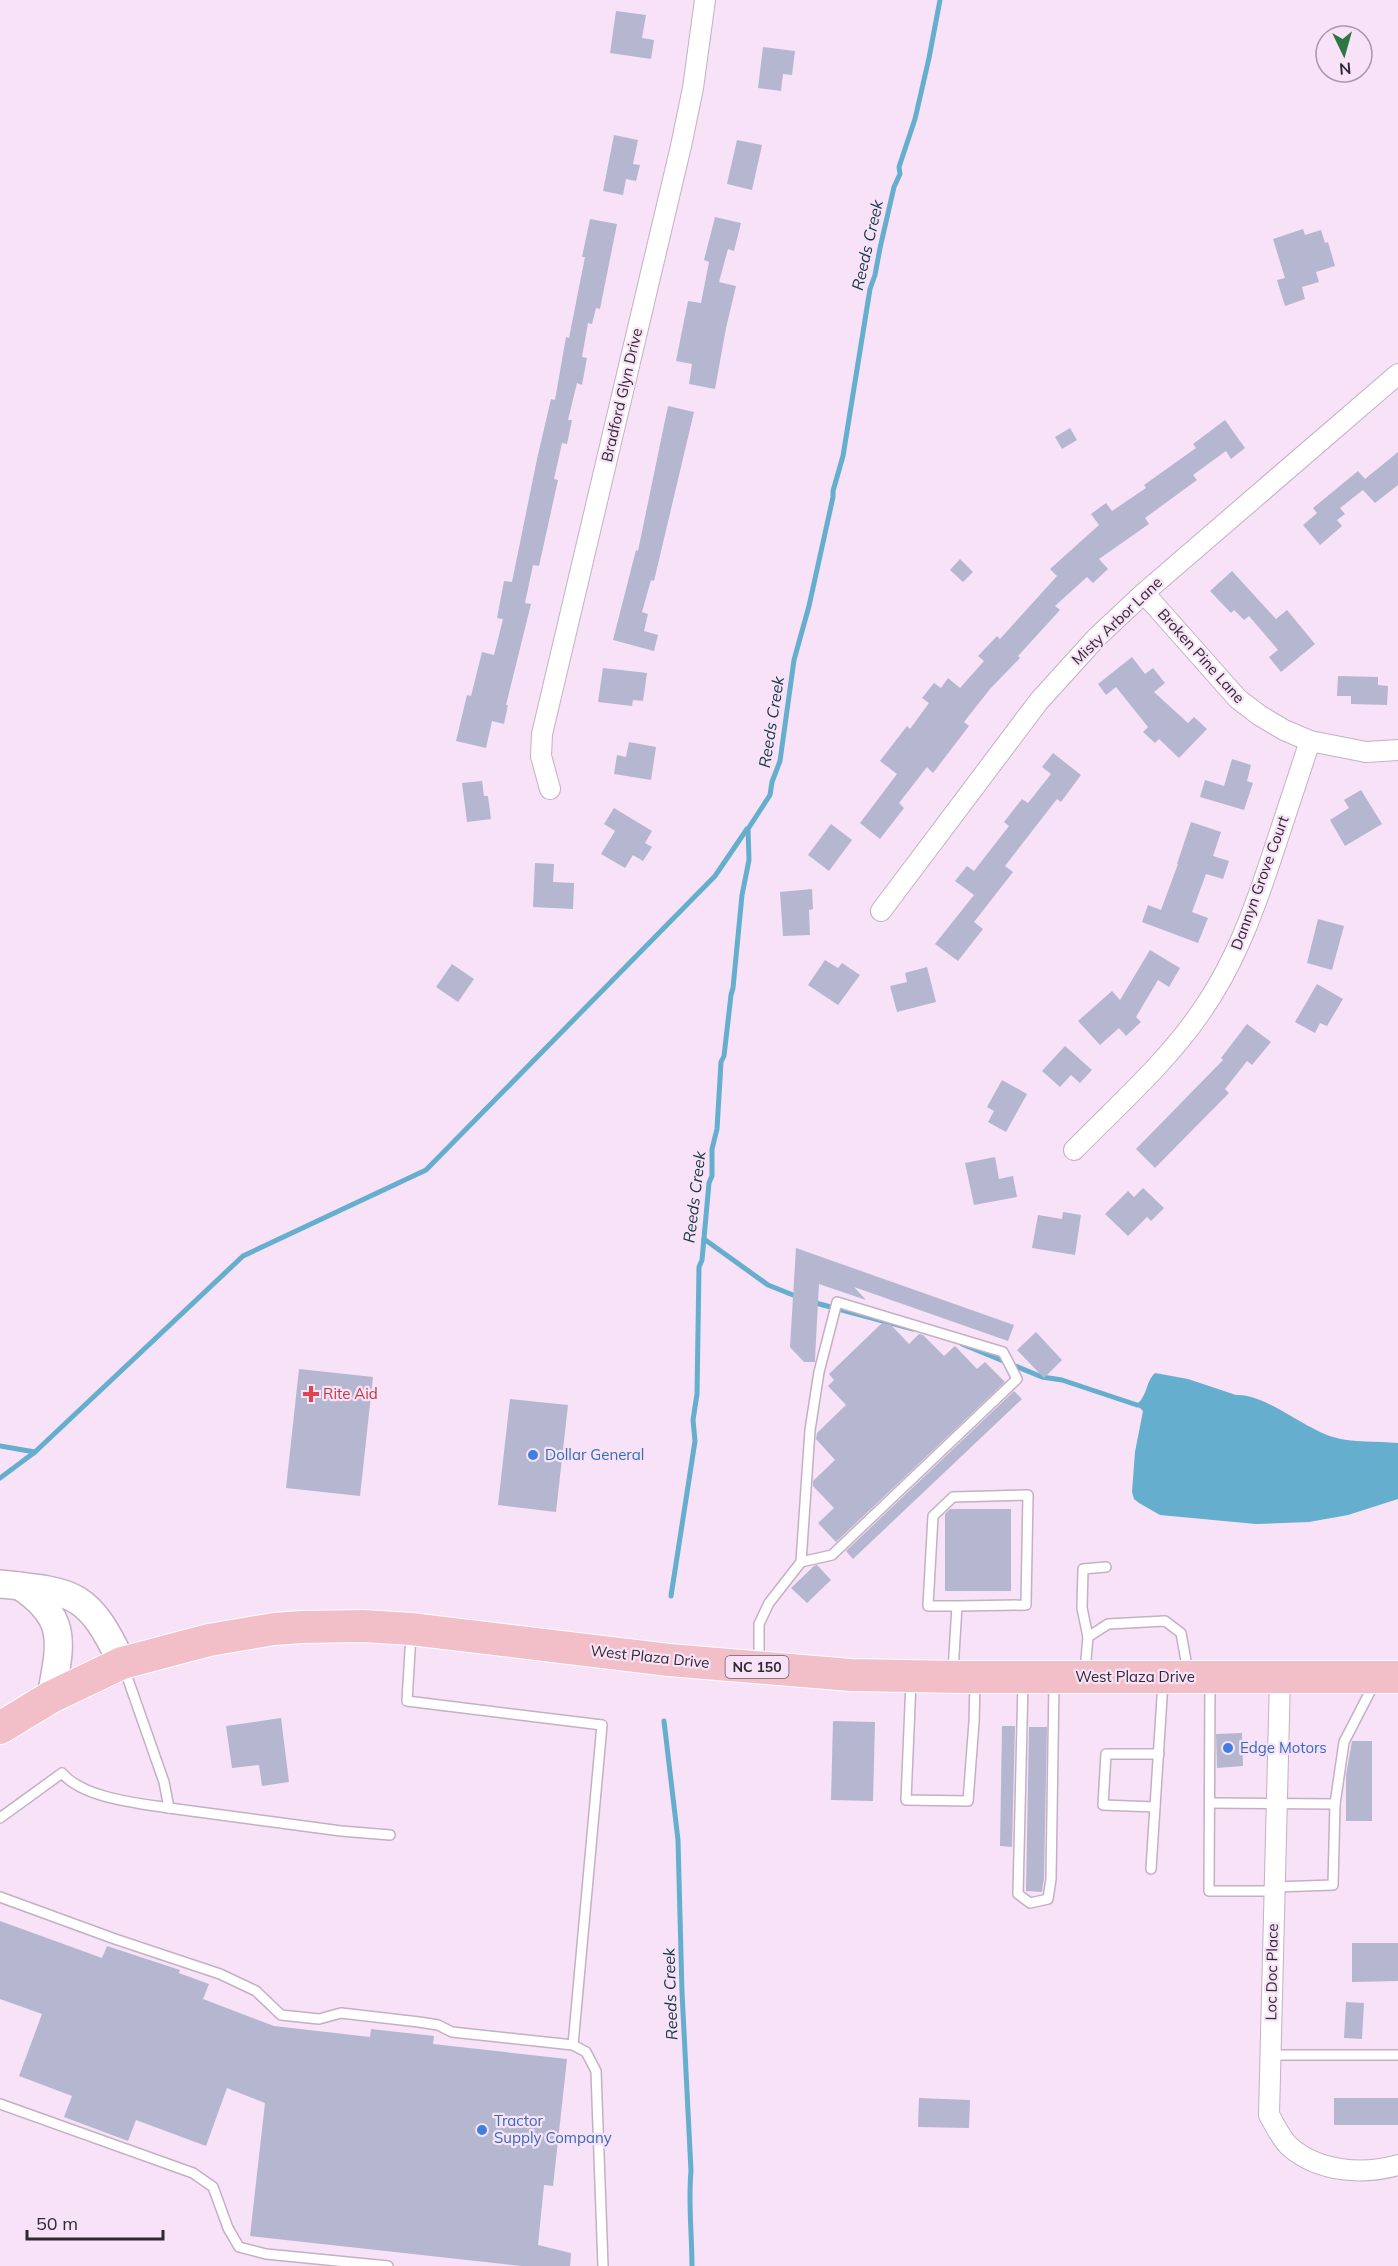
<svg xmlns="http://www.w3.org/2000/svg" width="1398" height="2266" font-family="Mulish,sans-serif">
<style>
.water{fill:#65aece}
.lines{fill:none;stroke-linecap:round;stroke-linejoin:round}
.stream{stroke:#65aece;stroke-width:5}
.building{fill:#b5b7d0}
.lane-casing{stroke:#c4b0c4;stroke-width:12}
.street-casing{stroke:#c4b0c4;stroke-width:22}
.secondary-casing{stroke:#c4b0c4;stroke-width:30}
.primary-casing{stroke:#fff;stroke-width:34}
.lane{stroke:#fff;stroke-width:9}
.street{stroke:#fff;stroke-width:20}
.secondary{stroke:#fff;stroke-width:27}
.primary{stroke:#f2bfc8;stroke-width:32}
.health-dot{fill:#e0444e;stroke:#f7e2f7;stroke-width:2}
.shop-dot{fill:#3f7fe0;stroke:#f7e2f7;stroke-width:2}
.labels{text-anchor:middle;stroke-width:4.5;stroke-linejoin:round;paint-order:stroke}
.shield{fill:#f7e2f7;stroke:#6c606c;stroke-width:1.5}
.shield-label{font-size:14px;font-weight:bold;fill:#312931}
.street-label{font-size:15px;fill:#312931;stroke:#f7e2f7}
.health-label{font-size:15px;fill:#be3a42;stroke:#f7e2f7;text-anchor:start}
.shop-label{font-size:15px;fill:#366cbe;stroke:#f7e2f7;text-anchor:start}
.water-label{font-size:16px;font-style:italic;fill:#123543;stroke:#f7e2f7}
</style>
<rect width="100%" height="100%" fill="#f7e2f7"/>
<!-- water -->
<path class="water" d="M1155 1373 1188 1379 1236 1395C1264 1393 1305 1429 1333 1437 1353 1443 1377 1441 1398 1443V1499L1348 1515 1309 1522 1256 1524 1160 1515 1139 1503 1134 1499 1132 1492 1135 1452 1143 1411 1137 1405C1149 1392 1145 1383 1155 1373Z"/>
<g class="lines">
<!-- stream -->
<g class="stream">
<path d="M704 1239 768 1285 798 1297"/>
<path d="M812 1302 913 1329"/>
<path d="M962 1344 1042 1377 1062 1380 1137 1405H1143"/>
<path d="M0 1446 35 1452"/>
<path d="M0 1478 35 1452 243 1256 426 1170 715 876 747 829"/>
<path d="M671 1596 695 1441 693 1420 697 1394 699 1267 702 1260 709 1183 712 1176V1149L717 1129 721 1062 724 1056 731 995 733 988 742 895 749 860 748 829 770 795 772 782 780 761 794 660 809 606 833 497V491L843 456 870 289 875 275 880 248 894 187 900 174 899 167 915 119 929 58 940 0"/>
<path d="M664 1721 678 1840 682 1992 691 2171C688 2202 692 2234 692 2266"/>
</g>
</g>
<!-- building -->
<g class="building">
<path d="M616 11 646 15 642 38 654 40 651 59 610 53Z"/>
<path d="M763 47 795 51 792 75 783 74 781 91 758 88Z"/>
<path d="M614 135 638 140 633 164 640 165 636 181 626 179 623 195 603 191Z"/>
<path d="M737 140 762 145 752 190 727 184Z"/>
<path d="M715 217 741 223 734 251 728 249 719 282 736 286 726 328 715 389 689 384 692 364 676 361 688 301 701 303 709 262 704 260Z"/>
<path d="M590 219 617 224 600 309 596 308 592 324 588 323 582 357 587 358 582 385 577 383 568 420H572L567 444 562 443 554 479 558 480 539 566 533 565 525 603 531 604 506 705H508L504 724 492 721 486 748 456 741 467 695 471 696 482 652 494 655 503 619 497 618 504 581 512 582 537 459 551 399 555 400 566 337 569 338 585 257H582Z"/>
<path d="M1303 229 1305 235 1321 230 1325 243 1328 242 1335 266 1316 272 1319 282 1302 287 1305 299 1285 306 1277 280 1285 278 1273 239Z"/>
<path d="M668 406 694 412 654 581 651 580 642 612 648 614 644 631 658 635 654 651 613 640 636 550 638 551Z"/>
<path d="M1225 420 1245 448 1231 459 1226 451 1193 475 1197 480 1145 518 1149 524 1099 559 1108 569 1093 583 1087 577 1055 606 1060 610 1018 656 1020 658 990 689 964 722 969 726 933 773 927 767 899 803 904 808 880 839 860 823 897 774 880 761 907 726 910 729 929 703 922 698 934 683 941 688 948 678 960 688 984 661 978 656 997 636 1000 639 1057 576 1050 569 1099 525 1091 514 1106 503 1112 511 1146 488 1144 485 1196 448 1193 444Z"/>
<path d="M1070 428 1077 440 1062 449 1055 437Z"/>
<path d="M1398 452V485L1375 503 1363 490 1340 508 1345 514 1337 520 1342 526 1320 545 1303 525 1317 513 1313 508 1358 471 1365 479Z"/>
<path d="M960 559 973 572 963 582 950 570Z"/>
<path d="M1232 571 1276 619 1287 610 1315 644 1281 672 1269 657 1278 650 1249 616 1244 620 1234 610 1231 613 1210 591Z"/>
<path d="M1132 657 1145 674 1153 668 1165 683 1154 692 1188 723 1194 717 1207 729 1179 758 1159 739 1155 743 1143 732 1148 727 1116 687 1106 695 1098 684Z"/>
<path d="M603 668 647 673 643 701 633 700 632 706 598 702Z"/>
<path d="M1338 676 1378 677V685L1388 686 1387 705 1351 704V696H1337Z"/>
<path d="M629 742 656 747 651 780 614 774 617 755 626 757Z"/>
<path d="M1053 753 1081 775 1061 802 1057 799 1005 866 1013 872 974 922 983 929 958 961 935 944 974 895 955 881 967 866 974 871 1009 826 1004 822 1022 799 1028 803 1051 774 1042 767Z"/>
<path d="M1232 759 1251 765 1247 781 1253 783 1244 810 1200 797 1205 780 1224 786Z"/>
<path d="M482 781 484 796H488L491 819 467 822 462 783Z"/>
<path d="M1361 790 1382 824 1345 846 1330 820 1349 808 1344 800Z"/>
<path d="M614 808 652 831 645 843 652 847 643 861 633 855 625 868 601 854 615 831 604 824Z"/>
<path d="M1191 822 1221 832 1213 856 1229 861 1223 879 1206 874 1192 912 1208 918 1198 943 1142 922 1148 905 1161 910 1178 864H1177Z"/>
<path d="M831 824 852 840 829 871 808 855Z"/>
<path d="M535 863 554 864 553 882 574 883 573 909 533 907Z"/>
<path d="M812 889 813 909 809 910 810 935 783 936 780 892Z"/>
<path d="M1318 919 1344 926 1332 970 1307 963Z"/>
<path d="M1150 950 1180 968 1169 987 1158 980 1136 1017 1141 1022 1126 1036 1119 1028 1100 1045 1078 1021 1112 991 1120 1000Z"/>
<path d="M825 960 838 968 842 963 860 975 838 1005 808 985Z"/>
<path d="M452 964 474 979 458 1002 436 987Z"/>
<path d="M927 967 936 1002 897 1012 890 986 907 982 905 973Z"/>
<path d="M1317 984 1343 999 1327 1026 1320 1023 1315 1033 1295 1022Z"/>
<path d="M1247 1024 1271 1042 1252 1065 1247 1061 1225 1089 1229 1093 1155 1168 1136 1149 1223 1060 1221 1058Z"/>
<path d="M1065 1046 1092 1070 1080 1083 1071 1075 1060 1087 1042 1071Z"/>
<path d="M1002 1080 1027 1094 1006 1132 988 1122 994 1111 987 1107Z"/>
<path d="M995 1157 999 1179 1013 1176 1017 1197 974 1205 965 1163Z"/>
<path d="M1143 1188 1164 1208 1151 1221 1147 1217 1128 1236 1105 1214 1128 1191 1134 1197Z"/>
<path d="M1063 1212 1081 1215 1075 1255 1032 1248 1038 1215 1062 1219Z"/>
<path d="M796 1248 1014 1325 1008 1341 854 1287 866 1300 819 1284 815 1359V1362H804L790 1347Z"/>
<path d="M882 1323 891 1325 909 1344 919 1334 923 1335 944 1356 955 1346 977 1369 985 1362 1005 1382 836 1542 818 1523 834 1508 813 1486V1481L835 1460 816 1439 817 1433 846 1405 828 1386 834 1380 829 1374Z"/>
<path d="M1036 1332 1062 1360 1044 1378 1017 1350Z"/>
<path d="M299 1369 373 1377 360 1496 286 1488Z"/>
<path d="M1014 1391 1022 1399 853 1559 846 1551Z"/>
<path d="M510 1399 568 1405 556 1512 498 1505Z"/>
<path d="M950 1509H1011V1591H945V1514Z"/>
<path d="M817 1565 831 1580 807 1603 791 1588 814 1566Z"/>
<path d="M281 1718 289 1782 262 1786 259 1765 232 1768 226 1726Z"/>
<path d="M833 1721 875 1722 873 1801 831 1800Z"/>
<path d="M1002 1726H1015L1012 1847 1000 1846Z"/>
<path d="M1029 1727H1047L1044 1878 1042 1892 1026 1891Z"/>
<path d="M1242 1733 1243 1766 1217 1768 1216 1734Z"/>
<path d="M1352 1741H1372V1821H1346V1775Z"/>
<path d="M0 1921 102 1958 107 1946 180 1970 179 1973 209 1984 203 1999 274 2026 370 2037 371 2029 434 2036 433 2044 567 2059 553 2186 544 2185 538 2245 571 2253 570 2266H521L250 2236 265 2103 227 2088 206 2146 136 2120 128 2141 64 2117 72 2096 19 2076 42 2014 0 1999Z"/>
<path d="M1352 1943H1398V1981L1352 1982Z"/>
<path d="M1346 2002 1364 2003 1362 2039 1344 2038Z"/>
<path d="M919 2098 970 2100 969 2128 918 2127Z"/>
<rect x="1334" y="2098" width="64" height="27"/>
</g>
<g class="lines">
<!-- lane casing -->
<g class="lane-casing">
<g id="lane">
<path d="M1088 1637 1082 1608 1083 1569 1106 1567"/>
<path d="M759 1662V1624L769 1603 801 1562 832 1555 1017 1379 1003 1352 837 1302 819 1372 810 1430 801 1562"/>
<path d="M953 1671 957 1606H928L933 1516 953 1497 1028 1495 1026 1605 957 1606"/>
<path d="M1085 1671 1088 1637 1108 1624 1165 1621 1181 1633 1188 1672"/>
<path d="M911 1681 906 1800 968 1801 974 1722 975 1682"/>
<path d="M1023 1682 1018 1894 1030 1903 1048 1899 1051 1879 1054 1682"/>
<path d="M1210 1683 1209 1891H1274"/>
<path d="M1210 1803 1335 1804 1344 1742 1375 1682"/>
<path d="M1155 1807 1103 1805 1106 1754H1159"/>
<path d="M169 1808 341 1831 390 1835"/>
<path d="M0 1818 62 1773C83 1798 137 1803 169 1808L164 1782 124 1668"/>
<path d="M1151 1869 1163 1682"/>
<path d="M1275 1887 1333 1885 1335 1804"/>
<path d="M0 1897 115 1939 220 1974 256 1991 281 2015 319 2019 341 2013 419 2022 438 2025 452 2032 573 2045 602 1725 407 1701 411 1634"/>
<path d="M573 2045 586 2052 596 2071 603 2266"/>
<path d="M1270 2055H1398"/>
<path d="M0 2104 193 2173 213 2187 228 2228 239 2247 266 2254 388 2266"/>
</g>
</g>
<!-- street casing -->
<g class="street-casing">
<g id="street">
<path d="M1144 593 1238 699 1259 715 1284 730 1310 741 1366 752 1398 750"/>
<path d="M550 789 541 756 542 734 681 146 693 88 705 0"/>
<path d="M881 911 1039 701 1097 637 1144 593 1398 374"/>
<path d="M1074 1150C1117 1106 1166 1063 1201 1012 1234 965 1253 913 1271 859 1284 820 1297 781 1310 741"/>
<path d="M1280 1677 1269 2115C1275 2125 1281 2139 1290 2147 1319 2172 1363 2175 1398 2165"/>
</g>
</g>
<!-- secondary casing -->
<g class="secondary-casing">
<g id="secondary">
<path d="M0 1584C76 1592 88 1592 122 1663"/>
<path d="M20 1586C70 1619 60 1645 51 1697"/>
</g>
</g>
<!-- primary casing -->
<g class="primary-casing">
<path id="primary" d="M0 1728 51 1697 122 1663 209 1640 274 1629 302 1627 363 1626 411 1629 669 1660 851 1675 961 1677H1398"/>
</g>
<!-- lane -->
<use href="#lane" class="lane"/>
<!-- street -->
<use href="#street" class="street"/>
<!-- secondary -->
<use href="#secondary" class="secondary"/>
<!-- primary -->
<use href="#primary" class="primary"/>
</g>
<!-- markers -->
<path class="health-dot" d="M308 1385h6v6h6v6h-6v6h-6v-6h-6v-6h6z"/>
<g class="shop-dot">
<circle cx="533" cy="1455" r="6"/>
<circle cx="1228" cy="1748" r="6"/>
<circle cx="482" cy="2130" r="6"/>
</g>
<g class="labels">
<!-- shield labels -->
<rect class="shield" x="725.5" y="1656" width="63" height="22" rx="4.5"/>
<g class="shield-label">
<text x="757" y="1672">NC 150</text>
</g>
<!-- street labels -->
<g class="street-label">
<text transform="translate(622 395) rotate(-77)" y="5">Bradford Glyn Drive</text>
<text transform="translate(1117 621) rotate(-44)" y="5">Misty Arbor Lane</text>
<text transform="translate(1201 656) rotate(48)" y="5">Broken Pine Lane</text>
<text transform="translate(1260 883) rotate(-70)" y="5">Dannyn Grove Court</text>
<text transform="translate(650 1657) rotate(6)" y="5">West Plaza Drive</text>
<text x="1135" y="1682">West Plaza Drive</text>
<text transform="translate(1272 1972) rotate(-89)" y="5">Loc Doc Place</text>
</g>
<!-- health labels -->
<g class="health-label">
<text x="323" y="1399">Rite Aid</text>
</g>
<!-- shop labels -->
<g class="shop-label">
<text x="545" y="1460">Dollar General</text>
<text x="1240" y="1753">Edge Motors</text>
<text x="494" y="2126">Tractor<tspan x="494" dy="17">Supply Company</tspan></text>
</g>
<!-- water labels -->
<g class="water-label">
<text transform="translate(867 245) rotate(-77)" y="6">Reeds Creek</text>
<text transform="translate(771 722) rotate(-81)" y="6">Reeds Creek</text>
<text transform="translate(694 1197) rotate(-83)" y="6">Reeds Creek</text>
<text transform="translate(670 1994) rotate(-92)" y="6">Reeds Creek</text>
</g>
</g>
<!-- north arrow -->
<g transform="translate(1344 54) rotate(175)"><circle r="28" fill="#f7e2f7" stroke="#a898a8" stroke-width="1.5"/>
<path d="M0-4.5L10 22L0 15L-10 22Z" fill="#2e7745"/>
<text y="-9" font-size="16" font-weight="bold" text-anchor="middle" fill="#312931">N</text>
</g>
<!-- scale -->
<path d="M27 2230v9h136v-9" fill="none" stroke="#312931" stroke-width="3"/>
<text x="36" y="2230" font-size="18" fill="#312931" stroke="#f7e2f7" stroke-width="4.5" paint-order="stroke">50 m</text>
</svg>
